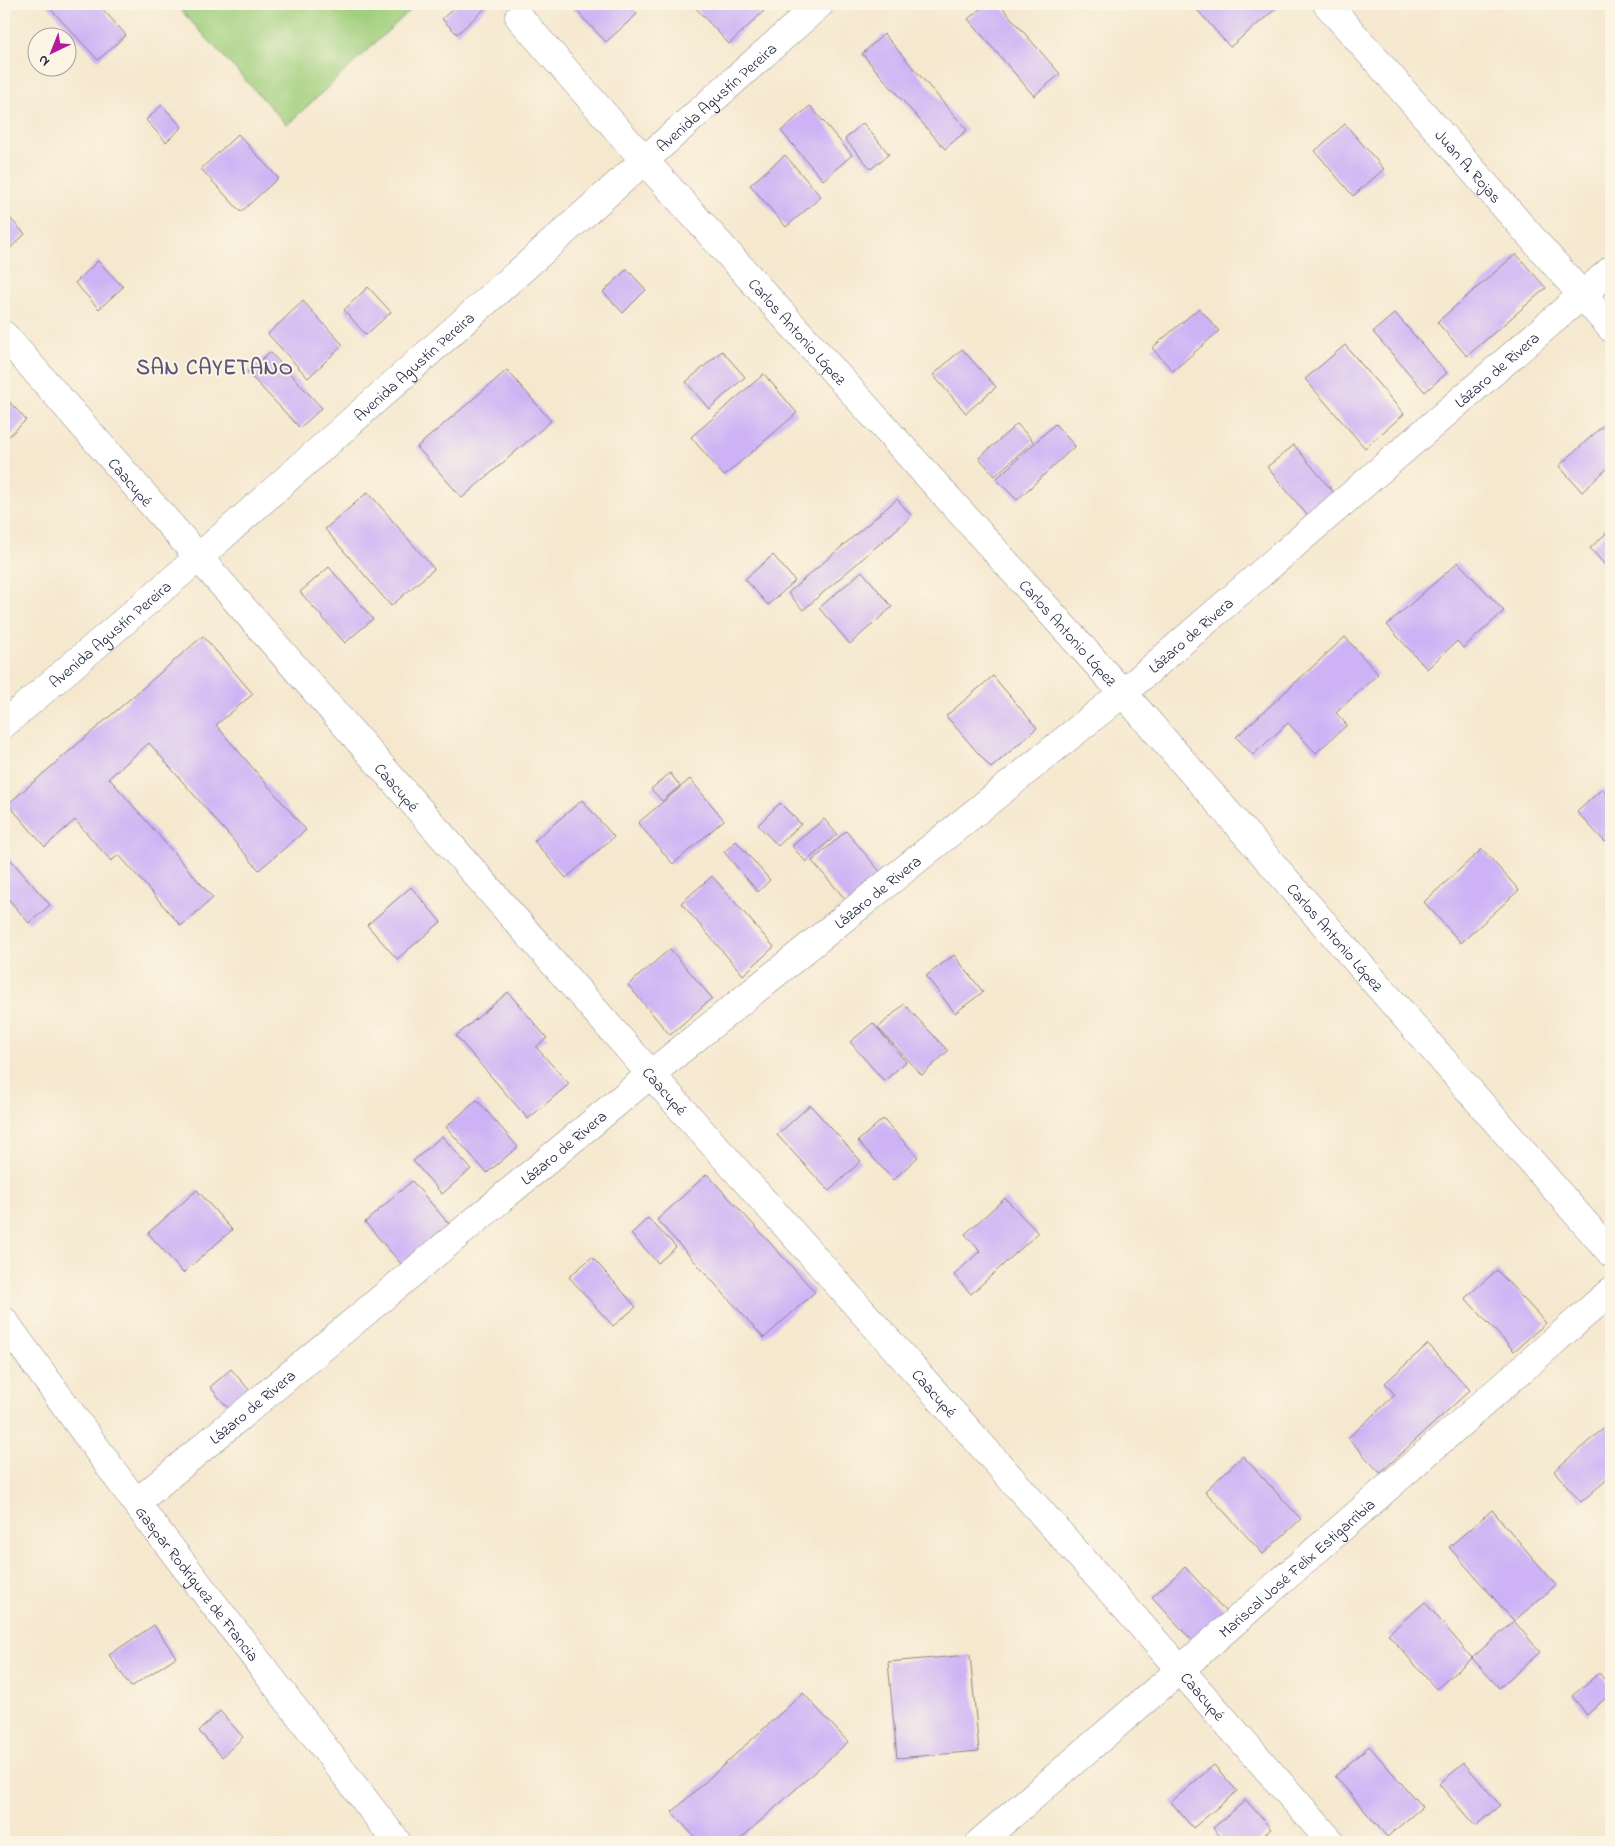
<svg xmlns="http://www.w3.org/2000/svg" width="1615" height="1846" font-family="'Indie Flower',sans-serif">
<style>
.green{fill:#a0cf7d;stroke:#61785c}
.building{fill:#cdb3f5}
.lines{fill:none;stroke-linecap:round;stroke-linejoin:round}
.street-casing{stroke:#8c8585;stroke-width:29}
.secondary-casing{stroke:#8c8585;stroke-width:29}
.street{stroke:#fff;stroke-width:28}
.secondary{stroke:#fff;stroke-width:28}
.labels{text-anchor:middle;stroke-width:4;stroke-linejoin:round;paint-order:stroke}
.street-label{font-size:16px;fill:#22223b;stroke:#fcf5e5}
.district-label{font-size:21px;font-weight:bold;letter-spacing:1px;fill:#5e557c;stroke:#fcf5e5}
</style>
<rect width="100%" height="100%" fill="#fcf5e5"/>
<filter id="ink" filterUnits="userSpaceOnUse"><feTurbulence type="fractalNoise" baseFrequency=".02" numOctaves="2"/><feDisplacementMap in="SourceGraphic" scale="10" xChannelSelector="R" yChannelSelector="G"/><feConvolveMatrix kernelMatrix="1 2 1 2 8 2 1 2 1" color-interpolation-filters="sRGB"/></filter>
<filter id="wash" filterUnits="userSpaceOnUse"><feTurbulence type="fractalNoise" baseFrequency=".0096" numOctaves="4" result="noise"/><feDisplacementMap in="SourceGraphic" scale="20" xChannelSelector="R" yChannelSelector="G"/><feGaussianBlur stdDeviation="1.12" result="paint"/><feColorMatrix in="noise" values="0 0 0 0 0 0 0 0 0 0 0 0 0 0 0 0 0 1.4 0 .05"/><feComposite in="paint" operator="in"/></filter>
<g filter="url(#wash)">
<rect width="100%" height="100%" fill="#f5e8cf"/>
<!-- green -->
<path class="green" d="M175 4H417L287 125Z"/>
<g id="blocks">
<!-- building -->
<g class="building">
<path d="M46 4H98L126 35 98 60Z"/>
<path d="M458 4H490L457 34 442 19Z"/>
<path d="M570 4H628L637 14 606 42Z"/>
<path d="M692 4H757L764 11 729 44Z"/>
<path d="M986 4H999L1060 74 1034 96 968 19Z"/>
<path d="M1192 4H1277L1279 6 1230 47Z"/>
<path d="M884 34 967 130 945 149 862 54Z"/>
<path d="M162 105 182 127 166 142 146 120Z"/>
<path d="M810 106 852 155 823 180 781 131Z"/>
<path d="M863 123 889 154 871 169 845 139Z"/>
<path d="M1345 124 1384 169 1353 196 1315 151Z"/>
<path d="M238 134 278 178 241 212 201 169Z"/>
<path d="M785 155 821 197 786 227 750 185Z"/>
<path d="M7 215 25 234 4 254V218Z"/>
<path d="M1516 254 1546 288 1467 356 1437 322Z"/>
<path d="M98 261 123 287 99 309 75 283Z"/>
<path d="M627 269 646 290 623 313 603 292Z"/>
<path d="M368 287 391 312 366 335 344 310Z"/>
<path d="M303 301 343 345 308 378 268 334Z"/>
<path d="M1199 308 1219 331 1173 371 1152 348Z"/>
<path d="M1395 313 1447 373 1425 392 1373 332Z"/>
<path d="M1345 345 1404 414 1365 448 1305 379Z"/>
<path d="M962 349 996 387 966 413 933 375Z"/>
<path d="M722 351 745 377 709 409 686 382Z"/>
<path d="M270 352 322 408 300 428 247 372Z"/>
<path d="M507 370 551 421 462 498 417 447Z"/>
<path d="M764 374 797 413 724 476 691 437Z"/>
<path d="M4 396 26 420 4 441Z"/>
<path d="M1606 423 1611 428V465L1582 492 1559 466Z"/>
<path d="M1017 424 1033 441 995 476 979 458Z"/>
<path d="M1055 424 1075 446 1017 500 996 479Z"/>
<path d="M1294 445 1339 499 1312 521 1267 467Z"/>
<path d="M368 492 434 569 391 606 325 529Z"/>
<path d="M897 499 912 516 803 610 788 593Z"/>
<path d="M1611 529V572L1590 548Z"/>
<path d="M773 555 795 581 768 605 745 579Z"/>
<path d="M1458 562 1504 611 1463 648 1457 641 1427 669 1387 625Z"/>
<path d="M329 567 373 619 345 643 300 592Z"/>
<path d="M862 571 892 607 850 644 819 608Z"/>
<path d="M203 636 253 694 216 725 306 830 259 870 149 743 109 778 213 898 181 926 119 855 111 861 75 820 45 847 8 804Z"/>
<path d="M1345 637 1378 674 1336 713 1347 725 1316 753 1288 723 1253 755 1236 737Z"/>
<path d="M993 676 1037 728 991 768 946 716Z"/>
<path d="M670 773 680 786 662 801 651 789Z"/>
<path d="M690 779 724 820 673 864 638 823Z"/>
<path d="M1602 789 1611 798V836L1605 842 1577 812Z"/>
<path d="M582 800 614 837 566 878 534 841Z"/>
<path d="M780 803 801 824 778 846 758 825Z"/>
<path d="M824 819 837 834 806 862 792 846Z"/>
<path d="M846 831 887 880 854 909 812 861Z"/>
<path d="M736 841 770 880 758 892 724 852Z"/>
<path d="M1482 849 1519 890 1461 943 1424 902Z"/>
<path d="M4 852 50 905 29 923 4 894Z"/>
<path d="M712 876 774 947 743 975 681 903Z"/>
<path d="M411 887 441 922 397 959 367 925Z"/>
<path d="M670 949 712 998 670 1035 628 985Z"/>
<path d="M954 955 983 992 955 1013 926 976Z"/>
<path d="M508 992 547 1038 536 1047 569 1084 528 1119 456 1036Z"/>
<path d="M904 1004 948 1051 922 1075 878 1028Z"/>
<path d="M873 1023 906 1062 884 1081 850 1042Z"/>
<path d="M477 1100 518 1147 487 1173 446 1127Z"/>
<path d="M810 1105 861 1161 829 1191 777 1135Z"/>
<path d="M883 1119 918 1157 893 1180 858 1141Z"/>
<path d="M442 1136 471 1169 442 1194 413 1161Z"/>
<path d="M707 1174 815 1292 764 1338 657 1220Z"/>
<path d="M412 1181 449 1224 402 1265 365 1222Z"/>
<path d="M197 1190 232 1230 183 1273 148 1233Z"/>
<path d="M1005 1198 1038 1233 971 1294 954 1275 980 1251 965 1234Z"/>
<path d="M648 1218 676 1247 658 1263 631 1234Z"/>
<path d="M592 1257 636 1307 613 1326 569 1277Z"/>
<path d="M1497 1270 1546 1323 1514 1351 1465 1298Z"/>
<path d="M1428 1344 1470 1390 1380 1473 1348 1438 1395 1395 1385 1383Z"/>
<path d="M231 1369 250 1391 229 1409 210 1387Z"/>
<path d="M1611 1422V1476L1581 1502 1554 1471Z"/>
<path d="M1243 1456 1301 1519 1263 1554 1205 1491Z"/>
<path d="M1492 1510 1556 1585 1514 1621 1449 1547Z"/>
<path d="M1185 1567 1228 1614 1195 1644 1152 1597Z"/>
<path d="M1425 1602 1472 1658 1514 1621 1540 1652 1499 1688 1472 1658 1436 1689 1388 1634Z"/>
<path d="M154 1625 176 1657 131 1687 109 1655Z"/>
<path d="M970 1655 979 1751 897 1758 888 1662Z"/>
<path d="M1599 1673 1611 1687V1693L1587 1715 1572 1696Z"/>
<path d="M803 1693 848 1742 737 1842H699L672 1812Z"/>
<path d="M220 1711 243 1737 222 1757 199 1731Z"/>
<path d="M1369 1746 1422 1807 1387 1837 1335 1776Z"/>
<path d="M1464 1763 1500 1805 1475 1826 1439 1784Z"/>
<path d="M1214 1765 1237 1791 1193 1828 1171 1802Z"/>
<path d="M1246 1800 1271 1829 1256 1842H1225L1213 1828Z"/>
</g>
</g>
</g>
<g filter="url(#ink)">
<use href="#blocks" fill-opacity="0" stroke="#8c8585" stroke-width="1"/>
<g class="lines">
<!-- street casing -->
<g class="street-casing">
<g id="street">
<path id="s1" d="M1327 4 1611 328"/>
<path id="s2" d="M519 17 644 160 1123 693 1611 1253"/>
<path id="s3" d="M4 335C219 584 436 832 655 1079 881 1333 1108 1585 1331 1842"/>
<path id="s4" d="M4 1321 136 1503 397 1842"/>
<path id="s5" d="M136 1503 651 1074 1123 693 1611 270"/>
<path id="s6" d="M980 1842 1181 1669 1611 1291"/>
</g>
</g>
<!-- secondary casing -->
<g class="secondary-casing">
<g id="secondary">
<path id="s7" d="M4 724 197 559 820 4"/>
</g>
</g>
<!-- street -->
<use href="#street" class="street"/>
<!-- secondary -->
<use href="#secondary" class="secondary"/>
</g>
</g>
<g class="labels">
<!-- street labels -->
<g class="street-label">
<text dy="6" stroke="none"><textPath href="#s7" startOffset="949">Avenida Agustín Pereira</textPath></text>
<text dy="6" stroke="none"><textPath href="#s1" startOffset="215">Juan A. Rojas</textPath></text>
<text dy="6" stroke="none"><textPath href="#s2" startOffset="420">Carlos Antonio López</textPath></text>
<text dy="6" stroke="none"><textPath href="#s7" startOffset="544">Avenida Agustín Pereira</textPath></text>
<text dy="6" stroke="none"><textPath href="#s5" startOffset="1771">Lázaro de Rivera</textPath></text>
<text dy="6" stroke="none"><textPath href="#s3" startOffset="194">Caacupé</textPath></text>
<text dy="6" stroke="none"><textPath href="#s2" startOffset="825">Carlos Antonio López</textPath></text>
<text dy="6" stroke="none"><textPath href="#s7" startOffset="139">Avenida Agustín Pereira</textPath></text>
<text dy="6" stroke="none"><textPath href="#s5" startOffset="1366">Lázaro de Rivera</textPath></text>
<text dy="6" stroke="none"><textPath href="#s3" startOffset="599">Caacupé</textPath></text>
<text dy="6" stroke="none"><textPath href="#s5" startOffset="961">Lázaro de Rivera</textPath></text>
<text dy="6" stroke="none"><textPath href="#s2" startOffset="1230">Carlos Antonio López</textPath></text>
<text dy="6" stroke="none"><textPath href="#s3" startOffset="1004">Caacupé</textPath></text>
<text dy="6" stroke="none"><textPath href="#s5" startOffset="556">Lázaro de Rivera</textPath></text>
<text dy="6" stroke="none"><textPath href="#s3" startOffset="1409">Caacupé</textPath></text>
<text dy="6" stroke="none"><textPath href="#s5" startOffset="151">Lázaro de Rivera</textPath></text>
<text dy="6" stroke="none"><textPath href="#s6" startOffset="419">Mariscal José Felix Estigarribia</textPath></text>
<text dy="6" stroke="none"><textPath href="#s4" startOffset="326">Gaspar Rodríguez de Francia</textPath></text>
<text dy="6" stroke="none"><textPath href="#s3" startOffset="1814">Caacupé</textPath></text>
</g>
<!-- district labels -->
<g class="district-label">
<text x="215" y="374">SAN CAYETANO</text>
</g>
</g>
<!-- margin -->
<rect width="1615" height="1846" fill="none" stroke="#fcf5e5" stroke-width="20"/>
<!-- north arrow -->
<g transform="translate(52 52) rotate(223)"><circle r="24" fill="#fcf5e5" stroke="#a5a1a1"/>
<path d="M0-4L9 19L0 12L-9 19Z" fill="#b5179e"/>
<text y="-8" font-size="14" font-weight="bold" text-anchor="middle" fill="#22223b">N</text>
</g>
</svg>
